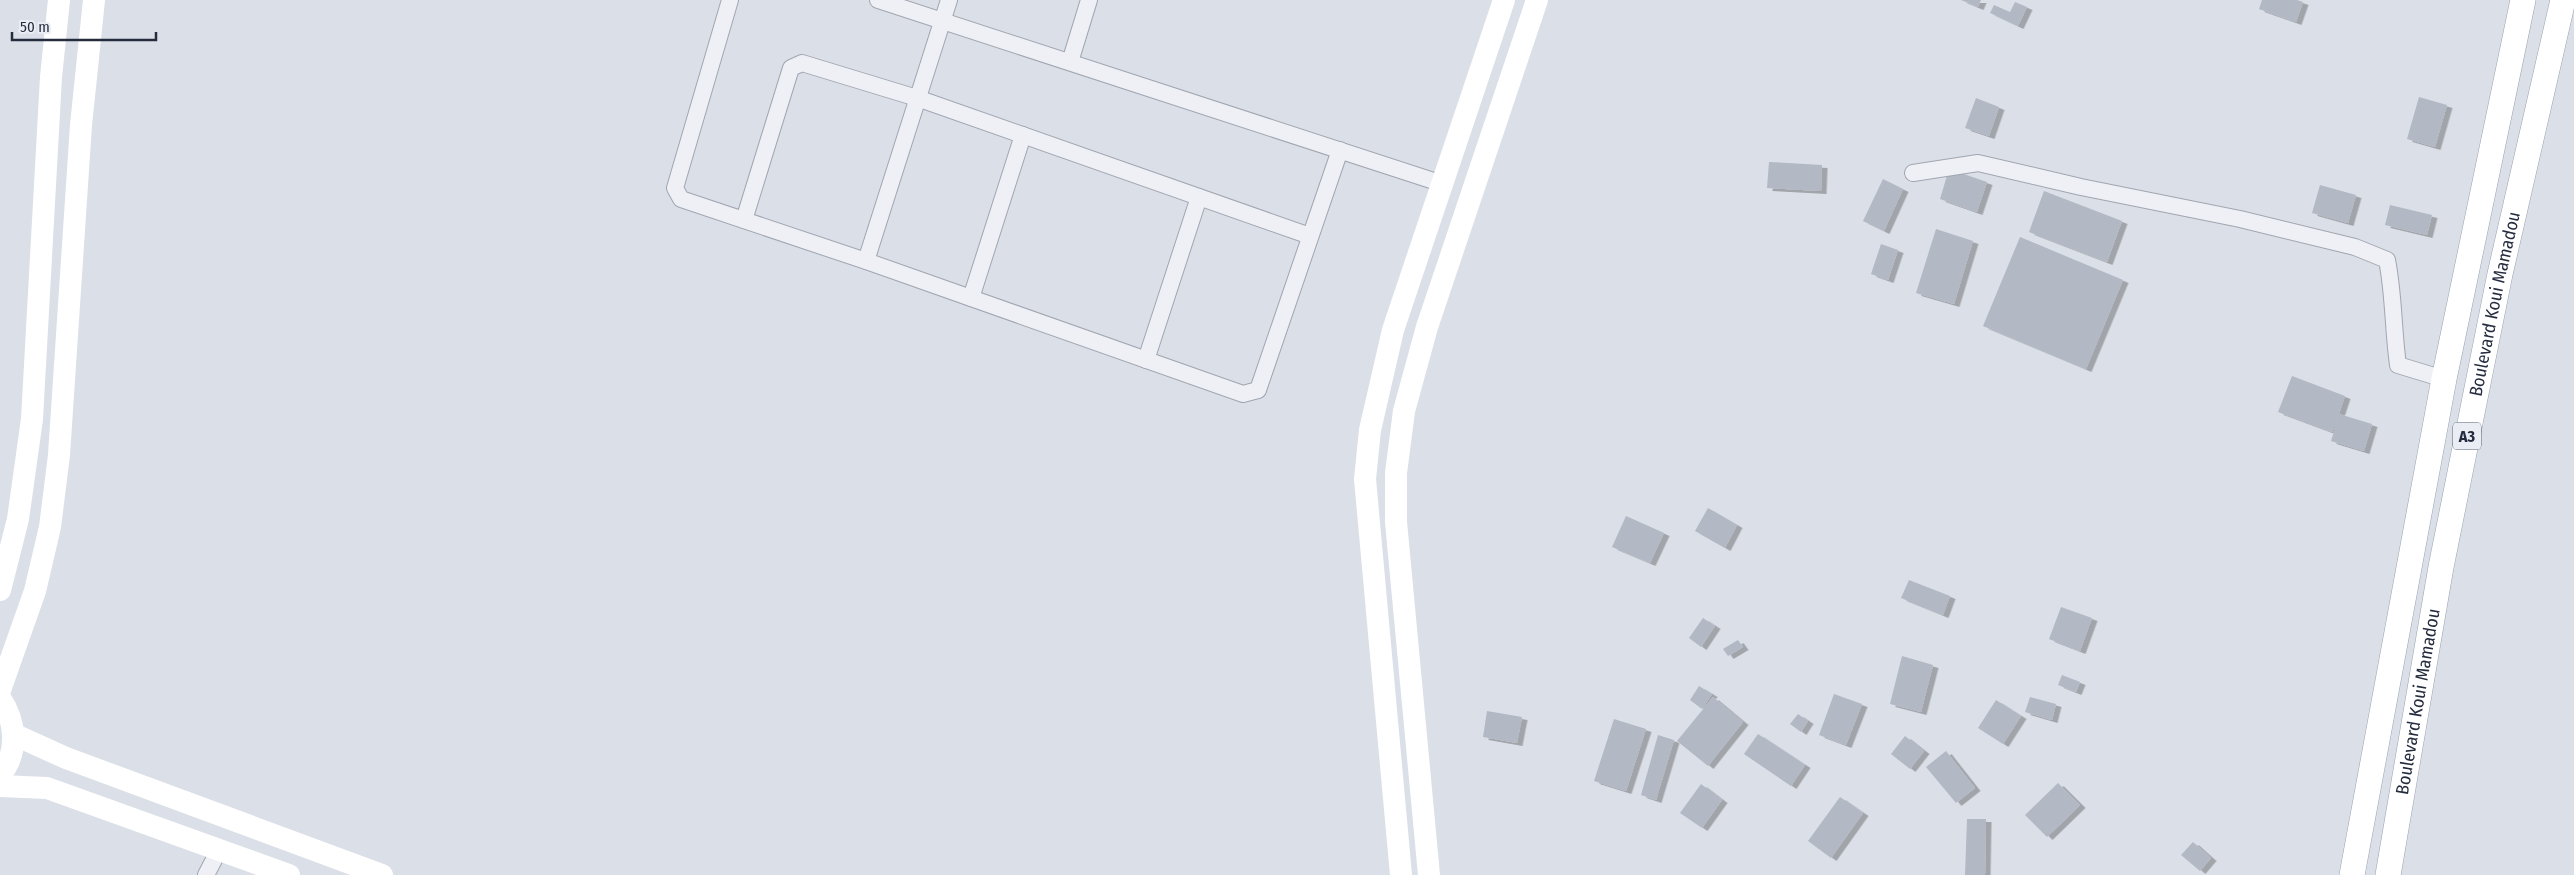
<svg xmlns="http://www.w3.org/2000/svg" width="2574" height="875" font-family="'Fira Sans Condensed',sans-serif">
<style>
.building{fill:#b2b8c4;filter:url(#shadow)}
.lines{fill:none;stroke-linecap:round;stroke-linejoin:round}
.street-casing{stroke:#a0a6b1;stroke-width:18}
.primary-casing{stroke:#99a3b3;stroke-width:26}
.street{stroke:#eef0f5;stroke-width:16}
.secondary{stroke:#fff;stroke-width:22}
.primary{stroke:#fff;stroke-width:25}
.labels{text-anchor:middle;stroke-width:4;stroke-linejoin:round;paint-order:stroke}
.shield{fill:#eaeef4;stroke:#5f6675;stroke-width:1}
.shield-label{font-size:16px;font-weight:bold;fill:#242c3e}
.street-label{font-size:18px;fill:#242c3e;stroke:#eaeef4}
</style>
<defs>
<filter id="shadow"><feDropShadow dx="5.5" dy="3" stdDeviation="0" flood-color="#0004"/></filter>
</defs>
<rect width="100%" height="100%" fill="#dbdfe7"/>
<!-- building -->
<g class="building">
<path d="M1961 0H1981L1978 7Z"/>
<path d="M2262 0H2297L2303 2 2296 22 2259 9Z"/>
<path d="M2015 2 2027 7 2018 26 1990 13 1994 5 2010 12Z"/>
<path d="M2419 97 2447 105 2435 147 2407 139Z"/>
<path d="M1976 98 1999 107 1989 136 1965 128Z"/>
<path d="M1769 162 1822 165 1821 191 1767 188Z"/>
<path d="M1949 169 1987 182 1977 212 1940 199Z"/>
<path d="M1883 179 1903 189 1884 231 1863 221Z"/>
<path d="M2320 185 2356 195 2348 223 2312 213Z"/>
<path d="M2044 191 2122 221 2107 262 2029 232Z"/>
<path d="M2390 205 2432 215 2427 235 2385 225Z"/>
<path d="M1936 229 1973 241 1954 304 1916 293Z"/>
<path d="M2020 237 2123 280 2086 369 1983 326Z"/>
<path d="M1881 244 1898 250 1888 280 1871 274Z"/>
<path d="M2292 376 2345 396 2339 414 2372 424 2364 451 2331 441 2339 415 2332 432 2278 412Z"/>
<path d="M1708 508 1737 525 1725 548 1695 531Z"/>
<path d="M1626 516 1664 533 1650 563 1612 547Z"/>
<path d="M1909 580 1950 596 1943 615 1901 598Z"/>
<path d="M2061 607 2092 618 2080 651 2049 639Z"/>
<path d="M1703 618 1715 626 1701 647 1689 638Z"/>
<path d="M1738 640 1743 647 1728 656 1723 649Z"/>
<path d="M1902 656 1933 665 1921 712 1890 704Z"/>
<path d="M2062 675 2080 682 2076 692 2058 685Z"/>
<path d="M1699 686 1712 694 1702 709 1690 700Z"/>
<path d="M1834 694 1862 704 1846 745 1819 735Z"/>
<path d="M1713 697 1743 722 1708 766 1677 741Z"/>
<path d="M2030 697 2056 704 2052 720 2025 712Z"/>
<path d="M1996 700 2021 716 2003 744 1978 728Z"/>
<path d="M1487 711 1522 717 1517 743 1483 737Z"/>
<path d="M1798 714 1808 721 1801 732 1790 724Z"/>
<path d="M1614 719 1646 729 1626 791 1594 781Z"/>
<path d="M1758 734 1805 765 1791 786 1744 754Z"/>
<path d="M1658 735 1674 740 1656 800 1641 795Z"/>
<path d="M1905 736 1924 751 1910 769 1891 754Z"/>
<path d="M1946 751 1975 788 1956 803 1926 767Z"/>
<path d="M2058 783 2080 805 2047 837 2025 815Z"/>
<path d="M1701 784 1722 800 1702 828 1680 813Z"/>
<path d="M1840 797 1863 813 1831 858 1808 841Z"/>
<path d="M1967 819H1986L1985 875H1965Z"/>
<path d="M2193 842 2211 858 2200 871 2181 855Z"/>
</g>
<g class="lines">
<!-- street casing -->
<g class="street-casing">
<g id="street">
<path d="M730 0 675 188 681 199 866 261 1243 394 1258 390 1340 150"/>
<path d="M878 0 1443 184"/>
<path d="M1070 62 1089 0"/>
<path d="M1913 173 1978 163 2081 187 2240 219 2355 247 2387 260C2394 295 2393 330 2398 365L2444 379"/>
<path d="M744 220 791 68 802 63 917 98 1310 236"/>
<path d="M866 261 949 0"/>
<path d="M971 298 1023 135"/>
<path d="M1146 360 1199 197"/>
<path d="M206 875 219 850"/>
</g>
</g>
<!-- primary casing -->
<g class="primary-casing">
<g id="primary">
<path d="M2352 875 2444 379 2523 0"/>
<path id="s1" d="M2388 875 2441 567 2500 274 2563 0"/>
</g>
</g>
<!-- street -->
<use href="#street" class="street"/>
<!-- secondary -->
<g class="secondary">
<path d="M0 590 18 519 32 419 51 77 59 0"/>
<path d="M0 690 35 591 50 527 59 455 81 125 94 0"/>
<path d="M0 698C16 721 19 753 0 775"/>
<path d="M13 734 66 758 382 875"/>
<path d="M0 786 47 788 289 875"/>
<path d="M1401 875 1365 479 1370 430 1393 330 1504 0"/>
<path d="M1429 875 1396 522V473L1404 411 1427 327 1537 0"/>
</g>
<!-- primary -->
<use href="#primary" class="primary"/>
</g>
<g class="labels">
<!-- shield labels -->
<rect class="shield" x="2453" y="422.5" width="28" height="27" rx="4"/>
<g class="shield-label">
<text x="2467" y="442">A3</text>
</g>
<!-- street labels -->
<g class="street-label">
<text dy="6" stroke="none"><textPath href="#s1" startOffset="581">Boulevard Koui Mamadou</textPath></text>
<text dy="6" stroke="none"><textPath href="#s1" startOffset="176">Boulevard Koui Mamadou</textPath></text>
</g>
</g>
<!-- scale -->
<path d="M12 32v8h144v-8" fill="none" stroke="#242c3e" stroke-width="2.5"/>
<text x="20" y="32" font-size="15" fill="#242c3e" stroke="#eaeef4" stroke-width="4" paint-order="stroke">50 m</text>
</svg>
